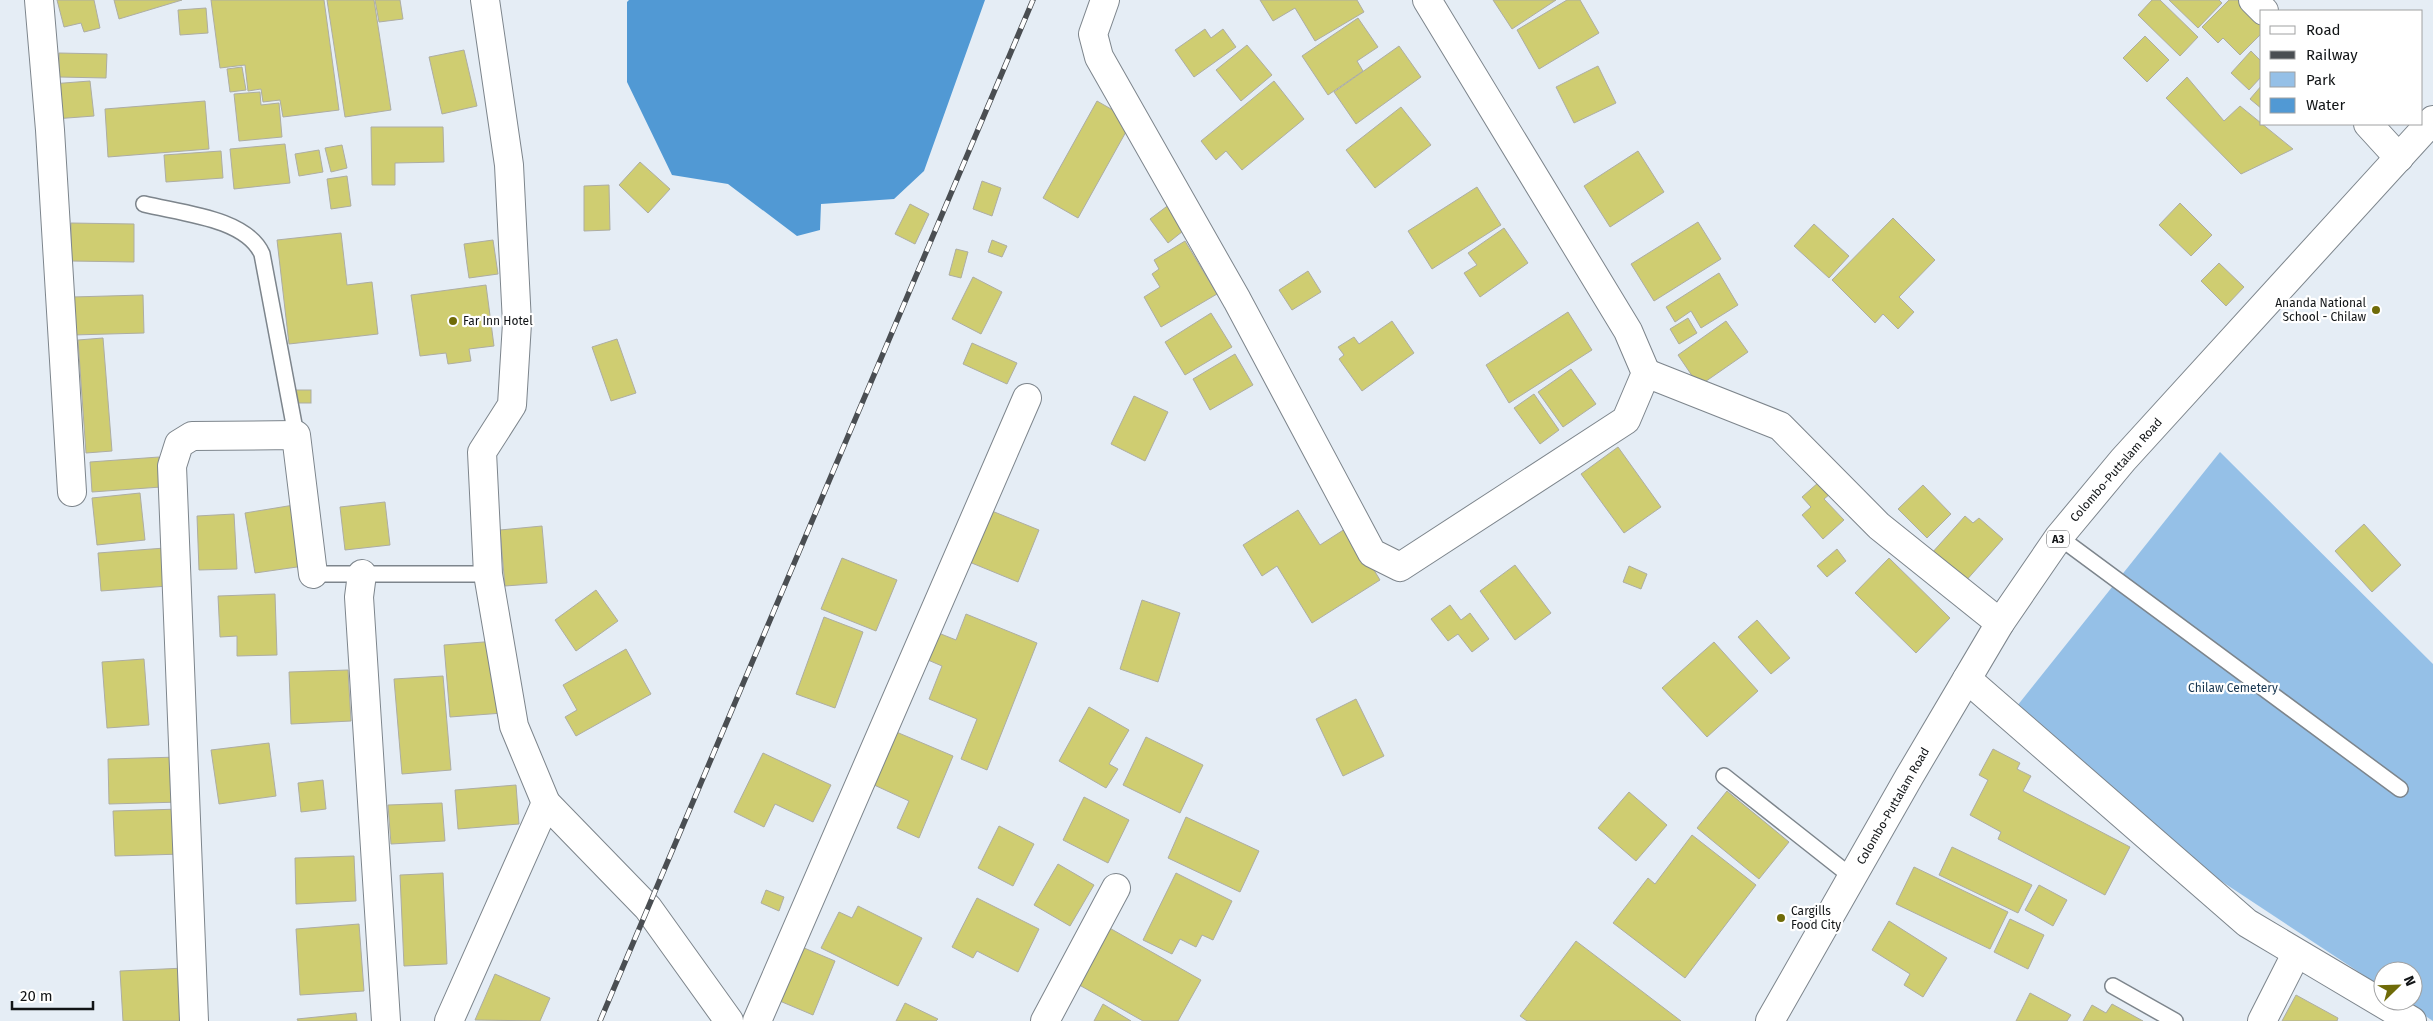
<svg xmlns="http://www.w3.org/2000/svg" width="2433" height="1021" font-family="'Fira Sans',sans-serif">
<style>
.green{fill:#95c0e7}
.water{fill:#5199d4}
.building{fill:#cfcd71;stroke:#adada3}
.lines{fill:none;stroke-linecap:round;stroke-linejoin:round}
.lane-casing{stroke:#7d858c;stroke-width:18}
.street-casing{stroke:#7d858c;stroke-width:30}
.highway-casing{stroke:#7d858c;stroke-width:30}
.lane{stroke:#fff;stroke-width:15}
.street{stroke:#fff;stroke-width:28}
.highway{stroke:#fff;stroke-width:28}
.rail-casing{stroke:#4a4e52;stroke-width:5.5}
.rail{stroke:#fff;stroke-width:4;stroke-dasharray:11;stroke-linecap:butt}
.poi-dot{fill:#6f6b08;stroke:#fff;stroke-width:2}
.labels{text-anchor:middle;stroke-width:4.5;stroke-linejoin:round;paint-order:stroke}
.shield{fill:#fff;stroke:#585a5c;stroke-width:1}
.shield-label{font-size:11px;font-weight:bold;fill:#111416}
.poi-label{font-size:12px;fill:#111416;stroke:#fff;text-anchor:start}
.street-label{font-size:12px;fill:#111416;stroke:#fff}
.park-label{font-size:12px;fill:#17354f;stroke:#fff}
</style>
<rect width="100%" height="100%" fill="#e5edf5"/>
<!-- green -->
<path class="green" d="M2220 452 2433 664V1021L2403 1001H2413V971H2383V988L2218 879 2013 711Z"/>
<!-- water -->
<path class="water" d="M629 0H985L924 171 894 199 821 204 820 230 797 236 728 184 672 175 627 82V2Z"/>
<!-- building -->
<g class="building">
<path d="M57 0H94L100 28 84 32 81 23 64 27Z"/>
<path d="M114 0H182L119 19Z"/>
<path d="M211 0H324L339 110 283 117 280 100 263 102 261 89 248 91 245 65 220 68Z"/>
<path d="M327 0H374L391 110 345 117Z"/>
<path d="M375 0H400L403 19 379 22Z"/>
<path d="M1260 0H1357L1364 12 1315 41 1295 8 1273 21Z"/>
<path d="M1493 0H1556L1512 29Z"/>
<path d="M1567 0H1580L1599 33 1539 69 1517 30Z"/>
<path d="M2152 0H2160L2198 37 2180 56 2138 15Z"/>
<path d="M2169 0H2219L2222 3 2198 28Z"/>
<path d="M2229 0H2244L2248 13 2262 27V33L2240 55 2223 38 2218 43 2202 27Z"/>
<path d="M206 8 208 33 180 35 178 10Z"/>
<path d="M1358 18 1378 47 1357 61 1363 71 1328 95 1302 56Z"/>
<path d="M1205 29 1211 38 1223 29 1236 47 1194 77 1175 50Z"/>
<path d="M2145 36 2169 60 2147 82 2123 58Z"/>
<path d="M1247 45 1272 75 1241 101 1216 70Z"/>
<path d="M1399 46 1421 77 1356 124 1334 92Z"/>
<path d="M464 50 477 106 442 114 429 57Z"/>
<path d="M2251 51 2262 62V76L2249 90 2231 73Z"/>
<path d="M59 53 107 54 106 78 59 77Z"/>
<path d="M1598 66 1616 103 1574 123 1556 87Z"/>
<path d="M242 67 246 90 230 92 227 69Z"/>
<path d="M2187 77 2224 121 2240 106 2293 149 2241 174 2166 98Z"/>
<path d="M90 81 94 116 54 119 51 84Z"/>
<path d="M1274 81 1304 119 1242 170 1226 151 1216 160 1201 141Z"/>
<path d="M2262 85V109L2250 99Z"/>
<path d="M260 92 261 105 279 103 282 137 239 141 234 94Z"/>
<path d="M205 101 209 149 108 157 105 109Z"/>
<path d="M1097 101 1132 121 1078 218 1043 198Z"/>
<path d="M1401 107 1431 145 1375 188 1346 150Z"/>
<path d="M371 127H443L444 162 395 163V185H372Z"/>
<path d="M285 144 290 183 234 189 230 149Z"/>
<path d="M342 145 347 168 331 172 325 148Z"/>
<path d="M319 150 323 172 299 176 295 154Z"/>
<path d="M221 151 223 178 166 182 164 155Z"/>
<path d="M1638 151 1664 192 1610 227 1584 186Z"/>
<path d="M640 162 670 189 648 213 619 185Z"/>
<path d="M347 176 351 206 331 209 327 179Z"/>
<path d="M982 181 1001 188 992 216 973 209Z"/>
<path d="M609 185 610 230 584 231V186Z"/>
<path d="M1477 187 1501 225 1432 269 1408 231Z"/>
<path d="M2180 203 2212 235 2191 256 2159 225Z"/>
<path d="M910 204 929 214 915 244 895 234Z"/>
<path d="M1170 204 1188 227 1168 243 1150 219Z"/>
<path d="M1893 218 1935 260 1899 297 1914 312 1898 329 1883 314 1875 323 1832 280Z"/>
<path d="M1698 222 1721 259 1654 301 1631 264Z"/>
<path d="M71 223 134 224V262L71 261Z"/>
<path d="M1814 224 1849 256 1829 278 1794 246Z"/>
<path d="M1504 228 1528 263 1480 297 1464 273 1477 265 1468 253Z"/>
<path d="M341 233 347 285 372 282 378 334 289 344 277 240Z"/>
<path d="M493 240 498 274 469 278 464 244Z"/>
<path d="M992 240 1007 246 1002 257 988 252Z"/>
<path d="M1185 241 1217 294 1161 327 1144 297 1160 287 1152 274 1159 269 1154 260Z"/>
<path d="M956 249 968 252 961 278 949 275Z"/>
<path d="M2219 263 2244 287 2226 306 2201 281Z"/>
<path d="M1308 271 1321 292 1292 310 1279 290Z"/>
<path d="M1719 273 1738 305 1701 328 1691 311 1675 322 1666 307Z"/>
<path d="M973 277 1002 292 981 334 952 319Z"/>
<path d="M486 285 494 346 469 349 471 361 448 364 446 353 420 356 411 295Z"/>
<path d="M143 295 144 333 73 335 72 297Z"/>
<path d="M1568 312 1592 350 1509 403 1486 365Z"/>
<path d="M1211 313 1232 347 1185 375 1165 342Z"/>
<path d="M1688 318 1697 333 1679 344 1670 329Z"/>
<path d="M1392 321 1414 353 1362 391 1339 359 1344 355 1338 347 1354 337 1359 344Z"/>
<path d="M1726 321 1748 352 1699 386 1678 355Z"/>
<path d="M103 338 112 451 86 453 78 340Z"/>
<path d="M617 339 636 393 611 401 592 347Z"/>
<path d="M972 343 1017 363 1007 384 963 364Z"/>
<path d="M1235 354 1253 385 1210 410 1193 379Z"/>
<path d="M1571 369 1596 404 1563 427 1538 392Z"/>
<rect x="291" y="390" width="20" height="13"/>
<path d="M1534 394 1559 430 1540 444 1514 408Z"/>
<path d="M1134 396 1168 412 1145 461 1111 444Z"/>
<path d="M1618 447 1661 507 1624 533 1581 474Z"/>
<path d="M159 457 161 487 92 492 90 462Z"/>
<path d="M1819 482 1830 494 1824 499 1844 520 1823 539 1802 515 1811 507 1802 497Z"/>
<path d="M1923 485 1951 514 1927 538 1898 509Z"/>
<path d="M140 493 145 540 97 545 92 498Z"/>
<path d="M385 502 390 545 345 550 340 507Z"/>
<path d="M294 505 304 566 255 573 245 513Z"/>
<path d="M982 507 1039 530 1018 582 962 559Z"/>
<path d="M1298 510 1320 545 1348 527 1380 580 1312 623 1277 566 1262 576 1243 545Z"/>
<path d="M234 514 237 569 199 570 197 516Z"/>
<path d="M1965 516 1973 523 1979 518 2003 539 1964 583 1931 554Z"/>
<path d="M2364 524 2401 565 2372 592 2335 551Z"/>
<path d="M542 526 547 583 505 586 500 530Z"/>
<path d="M165 548 168 586 101 591 98 553Z"/>
<path d="M1837 549 1846 561 1827 577 1817 566Z"/>
<path d="M842 558 897 580 876 631 821 609Z"/>
<path d="M1889 558 1950 618 1916 653 1855 593Z"/>
<path d="M1515 565 1551 613 1515 640 1480 591Z"/>
<path d="M1629 566 1647 574 1641 589 1623 582Z"/>
<path d="M596 590 618 621 576 651 555 620Z"/>
<path d="M275 594 277 655 237 656V636L220 637 218 596Z"/>
<path d="M1142 600 1180 613 1158 682 1120 669Z"/>
<path d="M1450 605 1461 620 1470 613 1489 639 1472 652 1458 634 1448 641 1431 619Z"/>
<path d="M966 614 1037 643 987 770 961 759 977 719 929 699 942 666 921 657 931 630 956 640Z"/>
<path d="M824 617 863 632 835 708 796 694Z"/>
<path d="M1757 620 1790 658 1771 674 1738 637Z"/>
<path d="M497 641 503 713 450 717 444 645Z"/>
<path d="M1714 642 1758 691 1707 737 1662 688Z"/>
<path d="M626 649 651 694 576 736 565 717 577 710 563 685Z"/>
<path d="M144 659 149 725 107 728 102 662Z"/>
<path d="M348 670 351 721 291 724 289 672Z"/>
<path d="M443 676 451 770 402 774 394 679Z"/>
<path d="M1356 699 1384 756 1343 776 1316 719Z"/>
<path d="M1089 707 1129 730 1109 764 1118 769 1106 788 1059 761Z"/>
<path d="M894 731 953 756 919 838 897 828 909 801 872 784Z"/>
<path d="M1146 737 1203 765 1180 813 1123 785Z"/>
<path d="M269 743 276 796 219 804 211 750Z"/>
<path d="M1993 749 2020 763 2017 769 2031 776 2023 791 2130 847 2105 895 1998 839 2001 832 1970 815 1988 780 1979 775Z"/>
<path d="M763 753 831 785 813 822 775 804 764 827 734 812Z"/>
<path d="M179 757 181 802 109 804 108 759Z"/>
<path d="M323 780 326 809 301 812 298 783Z"/>
<path d="M516 785 519 824 458 829 455 790Z"/>
<path d="M1727 791 1789 842 1759 879 1697 828Z"/>
<path d="M1629 792 1667 825 1636 861 1598 828Z"/>
<path d="M1084 797 1129 820 1108 863 1063 840Z"/>
<path d="M442 803 445 841 391 844 388 805Z"/>
<path d="M181 809 183 854 115 856 113 811Z"/>
<path d="M1186 817 1259 851 1240 892 1168 858Z"/>
<path d="M999 826 1034 844 1013 886 978 868Z"/>
<path d="M1692 835 1756 885 1685 978 1613 923 1648 878 1655 884Z"/>
<path d="M1952 847 2032 885 2018 913 1939 875Z"/>
<path d="M354 856 356 901 296 904 295 858Z"/>
<path d="M1058 864 1094 885 1070 926 1034 905Z"/>
<path d="M1914 867 2008 912 1990 949 1896 904Z"/>
<path d="M443 873 447 964 404 966 400 875Z"/>
<path d="M1176 873 1232 901 1213 940 1202 935 1196 947 1180 939 1172 954 1143 940Z"/>
<path d="M2039 885 2067 900 2053 926 2025 910Z"/>
<path d="M766 890 784 897 779 911 761 903Z"/>
<path d="M977 898 1039 929 1018 972 977 951 973 958 952 947Z"/>
<path d="M858 906 922 938 898 986 821 948 839 912 852 918Z"/>
<path d="M2010 919 2044 935 2028 969 1994 952Z"/>
<path d="M1889 921 1947 958 1923 997 1904 985 1910 974 1872 950Z"/>
<path d="M359 924 364 991 300 995 296 929Z"/>
<path d="M1106 926 1201 980 1178 1021H1143L1074 982Z"/>
<path d="M1576 941 1681 1021H1527L1520 1016Z"/>
<path d="M797 945 835 961 813 1015 775 999Z"/>
<path d="M185 968 187 1021H123L120 971Z"/>
<path d="M495 974 550 998 540 1021 475 1020Z"/>
<path d="M2030 993 2071 1015 2067 1021H2016Z"/>
<path d="M2296 995 2338 1018 2337 1021H2282Z"/>
<path d="M905 1003 938 1019 936 1021H896Z"/>
<path d="M1103 1004 1131 1021H1094Z"/>
<path d="M2112 1004 2143 1021H2083L2092 1005 2106 1013Z"/>
<path d="M356 1013 357 1021H298L297 1019Z"/>
</g>
<g class="lines">
<!-- lane casing -->
<g class="lane-casing">
<g id="lane">
<path d="M144 204C180 213 246 218 262 254L296 435"/>
<path d="M2059 537 2400 789"/>
<path d="M313 574H488"/>
<path d="M1724 776 1852 877"/>
<path d="M2113 986 2175 1021"/>
</g>
</g>
<!-- street casing -->
<g class="street-casing">
<g id="street">
<path d="M39 0 50 130 72 492"/>
<path d="M485 0 509 165 517 323 512 405 482 452 488 574 514 726 546 803"/>
<path d="M1105 0 1093 34 1099 57 1237 300 1372 553 1400 567 1626 420 1646 373 1628 331 1427 0"/>
<path d="M2253 0 2264 11"/>
<path d="M2368 124 2399 158"/>
<path d="M1646 373 1780 426 1879 526 2000 623"/>
<path d="M362 574 359 597 386 1021"/>
<path d="M1967 679 2247 923 2412 1021"/>
<path d="M194 1021 172 466 179 444 192 436 296 435 313 574"/>
<path d="M449 1021 546 803 648 908 729 1021"/>
<path d="M757 1021 1027 398"/>
<path d="M1045 1021 1116 888"/>
<path d="M2262 1021 2296 954"/>
</g>
</g>
<!-- highway casing -->
<g class="highway-casing">
<path id="highway" d="M1770 1021 1909 777 2000 623 2059 537 2123 460 2433 120"/>
</g>
<!-- lane -->
<use href="#lane" class="lane"/>
<!-- street -->
<use href="#street" class="street"/>
<!-- highway -->
<use href="#highway" class="highway"/>
<!-- rail casing -->
<g class="rail-casing">
<path id="rail" d="M600 1021 1033 0"/>
</g>
<!-- rail -->
<use href="#rail" class="rail"/>
</g>
<!-- markers -->
<g class="poi-dot">
<circle cx="2376" cy="310" r="5"/>
<circle cx="453" cy="321" r="5"/>
<circle cx="1781" cy="918" r="5"/>
</g>
<g class="labels">
<!-- shield labels -->
<rect class="shield" x="2047" y="530.5" width="22" height="17" rx="4"/>
<g class="shield-label">
<text x="2058" y="543">A3</text>
</g>
<!-- poi labels -->
<g class="poi-label">
<text x="2366" y="307" text-anchor="end">Ananda National<tspan x="2366" dy="14">School - Chilaw</tspan></text>
<text x="463" y="325">Far Inn Hotel</text>
<text x="1791" y="915">Cargills<tspan x="1791" dy="14">Food City</tspan></text>
</g>
<!-- street labels -->
<g class="street-label">
<text transform="translate(2116 470) rotate(-49)" y="4">Colombo-Puttalam Road</text>
<text transform="translate(1893 806) rotate(-60)" y="4">Colombo-Puttalam Road</text>
</g>
<!-- park labels -->
<g class="park-label">
<text x="2233" y="692">Chilaw Cemetery</text>
</g>
</g>
<!-- legend -->
<rect x="2260" y="10" width="162" height="115" fill="#ffffff" stroke="#a0a1a2"/>
<rect x="2270" y="26" width="25" height="8" fill="#ffffff" stroke="#a0a1a2"/>
<text x="2306" y="35" font-size="15" fill="#111416">Road</text>
<rect x="2270" y="51" width="25" height="8" fill="#4a4e52" stroke="#a0a1a2"/>
<text x="2306" y="60" font-size="15" fill="#111416">Railway</text>
<rect x="2270" y="72" width="25" height="15" fill="#95c0e7" stroke="#a0a1a2"/>
<text x="2306" y="85" font-size="15" fill="#111416">Park</text>
<rect x="2270" y="98" width="25" height="15" fill="#5199d4" stroke="#a0a1a2"/>
<text x="2306" y="110" font-size="15" fill="#111416">Water</text>
<!-- north arrow -->
<g transform="translate(2398 986) rotate(67)"><circle r="24" fill="#ffffff" stroke="#a0a1a2"/>
<path d="M0-4L9 19L0 12L-9 19Z" fill="#6f6b08"/>
<text y="-8" font-size="14" font-weight="bold" text-anchor="middle" fill="#111416">N</text>
</g>
<!-- scale -->
<path d="M12 1001v8h81v-8" fill="none" stroke="#111416" stroke-width="2.5"/>
<text x="20" y="1001" font-size="15" fill="#111416" stroke="#ffffff" stroke-width="4" paint-order="stroke">20 m</text>
</svg>
